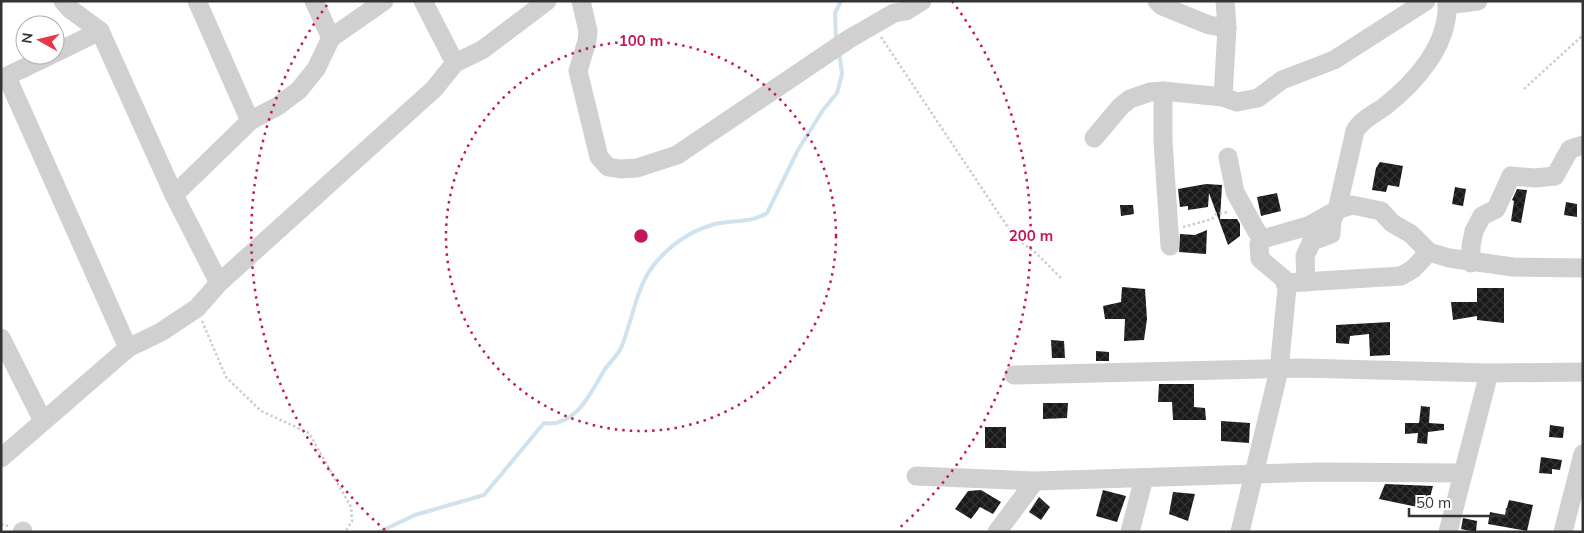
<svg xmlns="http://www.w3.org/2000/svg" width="1584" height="533" font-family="Mulish,sans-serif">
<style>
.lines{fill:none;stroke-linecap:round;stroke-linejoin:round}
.stream{stroke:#cfe2ee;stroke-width:4}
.building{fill:url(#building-cross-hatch)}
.path{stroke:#cdcdcd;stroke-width:2.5;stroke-dasharray:2.5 2.5;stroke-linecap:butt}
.minor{stroke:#d0d0d0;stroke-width:19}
.ring{fill:none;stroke:#c2185b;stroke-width:2.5;stroke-dasharray:2.5 5}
.centre{fill:#c2185b;stroke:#fff;stroke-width:2.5}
.ring-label{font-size:15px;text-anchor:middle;font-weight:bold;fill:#c2185b;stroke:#fff;stroke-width:5;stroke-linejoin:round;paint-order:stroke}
</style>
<defs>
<pattern id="building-cross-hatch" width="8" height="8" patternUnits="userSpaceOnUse" patternTransform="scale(1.25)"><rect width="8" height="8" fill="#1a1a1a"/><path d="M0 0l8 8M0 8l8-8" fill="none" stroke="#333"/></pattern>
</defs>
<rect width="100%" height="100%" fill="#fff"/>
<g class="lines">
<!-- stream -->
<g class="stream">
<path d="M836 40 835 13 841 1"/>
<path d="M379 532 415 515 484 495 544 423C576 428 591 392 605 369 610 362 617 356 621 348 633 320 636 283 658 260 673 243 693 230 715 224 733 220 751 223 767 213L798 150 823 110 837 93 842 74 839 51"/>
</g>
</g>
<!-- building -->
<g class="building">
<path d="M1380 162 1403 166 1399 187 1388 185 1386 192 1372 190 1376 168Z"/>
<path d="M1206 184 1222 185 1220 219H1237L1240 224V236L1228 245 1209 193 1208 207 1188 210V206L1180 207 1178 189Z"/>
<path d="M1455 187 1466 189 1463 206 1452 204Z"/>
<path d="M1517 189 1527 190 1521 223 1511 221 1514 201 1512 200Z"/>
<path d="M1277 193 1281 211 1261 216 1257 197Z"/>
<path d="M1566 202 1577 204V217L1564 215Z"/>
<path d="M1120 205H1133L1134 214 1121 216Z"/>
<path d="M1207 230 1206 254 1179 252 1180 234 1195 235Z"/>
<path d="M1122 287 1145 289 1147 319 1144 340 1124 341 1125 319H1105L1103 306 1121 302Z"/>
<path d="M1477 288H1504V323L1477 320V316L1453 320 1451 302H1477Z"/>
<path d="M1390 322V355L1370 356 1369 334 1350 336 1349 344 1336 343V325Z"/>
<path d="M1051 340 1064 341 1065 358H1052Z"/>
<path d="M1096 351 1109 352V361H1096Z"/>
<path d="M1159 384H1194V407L1205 408 1206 420H1173L1172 402H1158Z"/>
<path d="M1043 403H1068L1067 418 1043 419Z"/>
<path d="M1421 406 1430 407 1429 423 1444 424V430L1428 432 1427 444 1417 443 1418 433 1405 434V423H1419Z"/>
<path d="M1221 421 1250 423 1249 443 1221 441Z"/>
<path d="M1550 425 1564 427 1563 438 1549 437Z"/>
<rect x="985" y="427" width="21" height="21"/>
<path d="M1541 457 1562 460 1560 470 1552 469V474L1539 473Z"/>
<path d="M1385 484 1433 486 1427 509 1379 499Z"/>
<path d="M981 490 1001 502 993 514 980 507 971 519 955 509 968 491Z"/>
<path d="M1103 490 1126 496 1117 522 1096 516Z"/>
<path d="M1173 492 1195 494 1188 521 1169 514Z"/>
<path d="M1039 497 1050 507 1041 520 1029 512Z"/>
<path d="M1509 500 1533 505 1527 531 1488 524 1490 512 1505 515Z"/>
<path d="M1463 518 1477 521 1476 532 1461 529Z"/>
</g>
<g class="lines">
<!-- path -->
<g class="path">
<path d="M881 37 1015 238 1036 253 1062 279"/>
<path d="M1524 89 1583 35"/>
<path d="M1183 227 1212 219 1216 214 1229 212"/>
<path d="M202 321 226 377 261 411 309 433 351 507 352 521 345 532"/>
<path d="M1 524 8 526"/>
</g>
<!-- minor -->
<g class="minor">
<path d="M63 1 70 9 100 31 174 195 219 283"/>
<path d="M197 1 250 121"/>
<path d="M314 1 331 38"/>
<path d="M423 1 455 63"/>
<path d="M581 1 588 31 587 41 578 71 599 157 608 167 620 169 637 168 677 155 849 39 894 13 906 11 922 1"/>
<path d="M1157 1 1162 6 1209 25 1227 28"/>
<path d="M1447 5 1478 1"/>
<path d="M55 53 100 31"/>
<path d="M7 77 128 348"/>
<path d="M1 79 51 55"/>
<path d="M1163 91V141L1170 246"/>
<path d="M1223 97 1227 28 1225 1"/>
<path d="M1094 138 1121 106 1130 99 1150 92 1163 91 1223 97 1237 102 1258 98 1282 80 1334 60 1426 1"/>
<path d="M1228 157 1235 192 1257 232 1263 239"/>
<path d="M174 195 250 121 278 106 299 90 316 69 331 38 384 1"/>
<path d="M1312 241 1331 234 1332 220 1337 210 1352 205 1381 211 1392 223 1411 234 1429 252 1449 258 1513 267 1583 268"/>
<path d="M1471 263V246L1474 231 1482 216 1496 209 1511 176 1535 178 1555 176 1570 149 1583 145"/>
<path d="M1306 282 1305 256 1312 241 1313 230"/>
<path d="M1286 283 1401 276 1413 269 1429 252"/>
<path d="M1 338 43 421"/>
<path d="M1014 375 1301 368 1489 373 1583 372"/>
<path d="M1 458 128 348 161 332 197 308 219 283 434 89 455 63 482 50 547 1"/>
<path d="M916 476 1035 481 1319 472 1462 473"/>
<path d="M22 532 23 531"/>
<path d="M997 532 1035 481"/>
<path d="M1130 532 1144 478"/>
<path d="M1240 532 1279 370 1287 288 1283 278 1260 259 1259 244 1263 239 1308 226 1337 210 1355 131C1361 120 1374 114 1384 107 1416 82 1450 44 1447 1"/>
<path d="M1448 532 1489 373"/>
<path d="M1563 532 1583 454"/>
</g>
</g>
<!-- distance rings -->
<g class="ring">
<circle cx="641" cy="236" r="195"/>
<path d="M385 530A390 390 0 0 1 330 1M952 1A390 390 0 0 1 897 530"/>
</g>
<circle cx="641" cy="236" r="8" class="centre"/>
<g class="ring-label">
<text x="641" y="46">100 m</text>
<text x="1031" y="241">200 m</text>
</g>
<!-- border -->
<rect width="1584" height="533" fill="none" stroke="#333333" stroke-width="5"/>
<!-- north arrow -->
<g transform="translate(40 40) rotate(278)"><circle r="24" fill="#ffffff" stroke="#adadad"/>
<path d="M0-4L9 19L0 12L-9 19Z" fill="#e63946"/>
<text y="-8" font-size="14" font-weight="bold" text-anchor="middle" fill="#333333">N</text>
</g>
<!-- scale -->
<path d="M1409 508v8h98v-8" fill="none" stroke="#333333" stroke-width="2.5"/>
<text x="1416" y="508" font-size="15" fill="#333333" stroke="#ffffff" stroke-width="4" paint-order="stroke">50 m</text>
</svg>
